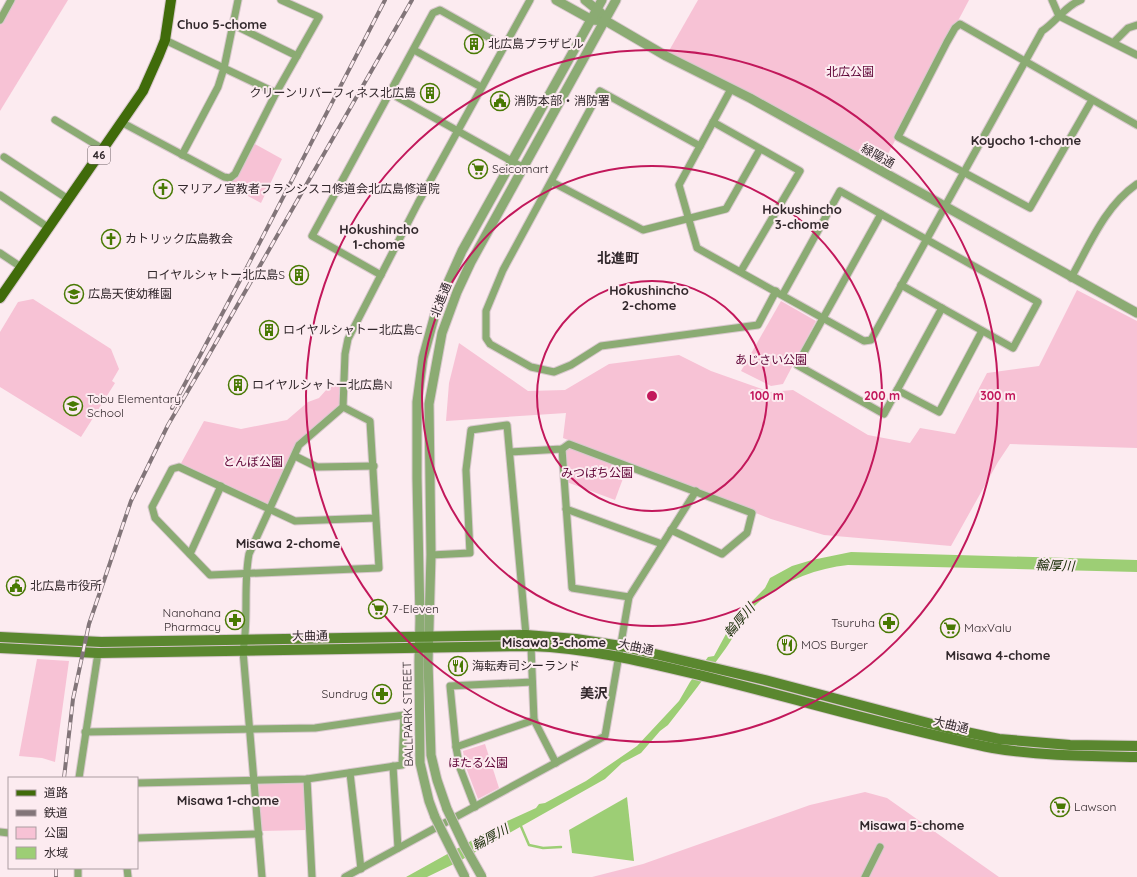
<svg xmlns="http://www.w3.org/2000/svg" width="1137" height="877" font-family="Quicksand,'Noto Sans JP',sans-serif">
<style>
.green{fill:#f7c2d5}
.water{fill:#9dce75}
.lines{fill:none;stroke-linecap:round;stroke-linejoin:round}
.stream{stroke:#9dce75;stroke-width:2.5}
.minor-casing{stroke:#d8c8cd;stroke-width:9}
.tertiary-casing{stroke:#d8c8cd;stroke-width:11}
.secondary-casing{stroke:#d8c8cd;stroke-width:12}
.primary-casing{stroke:#d8c8cd;stroke-width:12}
.minor{stroke:#8bab73;stroke-width:7}
.tertiary{stroke:#8bab73;stroke-width:9}
.secondary{stroke:#5a872f;stroke-width:10}
.primary{stroke:#406b0a;stroke-width:10}
.rail-casing{stroke:#827579;stroke-width:4}
.rail{stroke:#fcebf0;stroke-width:2.5;stroke-dasharray:8;stroke-linecap:butt}
.tertiary-bridge-casing{stroke:#d8c8cd;stroke-width:11;stroke-linecap:butt}
.tertiary-bridge{stroke:#8bab73;stroke-width:9}
.ring{fill:none;stroke:#c2185b;stroke-width:2}
.labels{text-anchor:middle;stroke-width:4;stroke-linejoin:round;paint-order:stroke}
.shield{fill:#fcebf0;stroke:#6f6267;stroke-width:1}
.shield-label{font-size:11px;font-weight:bold;fill:#32282c}
.poi-label{font-size:12px;fill:#32282c;stroke:#fcebf0;text-anchor:start}
.park-label{font-size:12px;fill:#5e0335;stroke:#fcebf0}
.street-label{font-size:12px;fill:#32282c;stroke:#fcebf0}
.neighbourhood-label{font-size:13px;font-weight:bold;fill:#32282c;stroke:#fcebf0}
.water-label{font-size:13px;font-style:italic;fill:#20320e;stroke:#fcebf0}
.quarter-label{font-size:14px;font-weight:bold;fill:#32282c;stroke:#fcebf0}
.centre{fill:#c2185b;stroke:#fcebf0;stroke-width:2}
.ring-label{font-size:12px;text-anchor:middle;font-weight:bold;fill:#c2185b;stroke:#fcebf0;stroke-width:4;stroke-linejoin:round;paint-order:stroke}
</style>
<rect width="100%" height="100%" fill="#fcebf0"/>
<!-- green -->
<g class="green">
<path d="M11 0H68L0 111V20Z"/>
<path d="M698 0H969L879 171 666 56Z"/>
<path d="M253 143 282 159 261 203 229 186Z"/>
<path d="M1077 290 1137 321V448L1010 444 998 462 951 546 824 535 771 519 563 438 566 413 446 421 449 383 459 343 528 391 565 390 609 364 679 355 711 371 770 392 793 390 868 435 910 443 920 428 955 434 987 373 1039 366Z"/>
<path d="M33 299 111 349 119 369 112 381 115 383 81 437 0 387V332L18 302Z"/>
<path d="M781 301 816 321 783 384 771 386 741 371Z"/>
<path d="M339 383 343 407 300 445 271 509 179 467 204 421 241 429 287 420 308 402 319 398 327 389Z"/>
<path d="M569 444 628 465 615 500 564 481 562 449Z"/>
<path d="M37 659 69 661 55 762 42 758 19 756Z"/>
<path d="M485 744 499 788 478 799 465 765 463 751Z"/>
<path d="M304 782 307 830 262 831 258 783Z"/>
<path d="M865 792 887 798 999 877H592L643 864 810 805Z"/>
</g>
<!-- water -->
<g class="water">
<path d="M851 552 1137 560V572L848 565C811 569 772 585 747 614 739 624 734 637 726 648 707 674 688 700 668 725L660 731 641 753 622 763 605 779 456 863 427 877H406L505 822 536 808 539 804 545 803 586 781 637 746 679 701 690 682 708 657 714 656 733 621 765 588 770 578 792 566 812 560Z"/>
<path d="M627 797 634 861 572 853 569 830Z"/>
</g>
<g class="lines">
<!-- stream -->
<path class="stream" d="M520 824 529 845 543 848 561 847"/>
<!-- minor casing -->
<g class="minor-casing">
<g id="minor">
<path d="M1052 0 1059 16 1137 55"/>
<path d="M0 20 11 0"/>
<path d="M232 24 297 56"/>
<path d="M165 40 276 93"/>
<path d="M1114 42 1128 28 1137 25"/>
<path d="M414 50 481 87"/>
<path d="M731 89 679 185 697 248 864 341 871 340 1042 31C1056 22 1065 6 1081 0"/>
<path d="M390 93 524 168"/>
<path d="M1092 100 1030 208 898 137 947 42 955 28 960 24 1137 125"/>
<path d="M55 120 103 149"/>
<path d="M121 122 224 177 230 178 235 174 276 93 319 17 281 0"/>
<path d="M713 122 800 171 741 271"/>
<path d="M700 146 600 91 503 270 486 311V338L490 344 531 367 554 372 571 365 601 346 758 325 776 291"/>
<path d="M182 155 218 87 224 68 238 0"/>
<path d="M4 157 68 199"/>
<path d="M552 182 643 230 726 209 760 149"/>
<path d="M0 195 49 228"/>
<path d="M881 214 797 365 884 414 942 308"/>
<path d="M0 253 21 267"/>
<path d="M381 275 312 236 433 13 440 10 504 46"/>
<path d="M1071 278C1090 244 1105 206 1137 184"/>
<path d="M783 294 840 191 1038 302 1013 348 901 285"/>
<path d="M897 390 939 412 982 331"/>
<path d="M343 407 370 421 379 568 210 575 155 518 152 507 172 469 179 467 295 521 376 518"/>
<path d="M562 449 572 588 629 597 696 491"/>
<path d="M510 452 562 449 569 444 752 513 747 533 722 554 671 530"/>
<path d="M295 456 317 467 374 466"/>
<path d="M566 509 662 544"/>
<path d="M190 554 221 486"/>
<path d="M431 555 470 553 466 470 471 430 507 425 526 635 531 646 534 720 556 763"/>
<path d="M85 732 315 728 404 715 402 765 307 779 137 783"/>
<path d="M456 747 534 720"/>
<path d="M393 766 398 848"/>
<path d="M350 773 361 869"/>
<path d="M79 778 98 653"/>
<path d="M307 779 312 877"/>
<path d="M475 807 460 768 456 747 450 686 532 682"/>
<path d="M0 832 9 833"/>
<path d="M137 838 259 834"/>
<path d="M78 868V877"/>
<path d="M127 868 128 877"/>
<path d="M262 877 243 651C249 619 243 586 249 554L299 445 343 407 345 354 348 339 418 203 530 0"/>
<path d="M345 877 605 736 629 597"/>
<path d="M865 877 880 847"/>
</g>
</g>
<!-- tertiary casing -->
<g class="tertiary-casing">
<g id="tertiary">
<path d="M556 0 592 20 606 21 666 56 750 98 1137 313"/>
<path d="M585 0 601 13"/>
<path d="M447 809 437 780 431 755 428 662 431 555 429 404 442 333 457 292 471 262 616 0"/>
<path d="M435 817 429 801 420 763 419 662 420 619 417 478V402L423 358 437 307 462 251 602 0"/>
</g>
</g>
<!-- secondary casing -->
<g class="secondary-casing">
<g id="secondary">
<path d="M0 637 101 642 526 635 576 639 621 646 765 680 947 728 999 739 1070 745 1137 746"/>
<path d="M0 648 98 653 531 646C587 648 641 661 695 674 795 698 893 728 993 748 1041 756 1089 756 1137 757"/>
</g>
</g>
<!-- primary casing -->
<g class="primary-casing">
<path id="primary" d="M0 298 143 91 159 55 165 40 171 0"/>
</g>
<!-- minor -->
<use href="#minor" class="minor"/>
<!-- tertiary -->
<use href="#tertiary" class="tertiary"/>
<!-- secondary -->
<use href="#secondary" class="secondary"/>
<!-- primary -->
<use href="#primary" class="primary"/>
<!-- rail casing -->
<g class="rail-casing">
<g id="rail">
<path d="M172 408 245 271 385 0"/>
<path d="M64 778 73 699 89 624 110 563 131 501 168 425 202 367 412 0"/>
<path d="M56 868V877"/>
</g>
</g>
<!-- rail -->
<use href="#rail" class="rail"/>
<!-- tertiary-bridge casing -->
<g class="tertiary-bridge-casing">
<g id="tertiary-bridge">
<path d="M447 809 465 847 482 877"/>
<path d="M435 817 465 877"/>
</g>
</g>
<!-- tertiary-bridge -->
<use href="#tertiary-bridge" class="tertiary-bridge"/>
</g>
<!-- distance rings -->
<g class="ring">
<circle cx="652" cy="396" r="115"/>
<circle cx="652" cy="396" r="230"/>
<circle cx="652" cy="396" r="346"/>
</g>
<!-- icons -->
<defs>
<g id="building-ring" transform="scale(1)"><circle r="9.5" fill="#fcebf0" stroke="#487903" stroke-width="1.5"/><path d="M-4-6H4V6H1V3H-1V6H-4ZM-2.5-4.3h1.7v1.8h-1.7ZM.8-4.3h1.7v1.8H.8ZM-2.5-1h1.7V.8h-1.7ZM.8-1h1.7V.8H.8Z" fill="#487903"/></g>
<g id="civic-ring" transform="scale(1)"><circle r="9.5" fill="#fcebf0" stroke="#487903" stroke-width="1.5"/><path d="M-.6-6.5H3V-4.5H.6V-3L4-1V1h2V6H-6V1h2V-1L-.6-3ZM-1.2 2.5V6h2.4V2.5Z" fill="#487903"/></g>
<g id="supermarket-ring" transform="scale(1)"><circle r="9.5" fill="#fcebf0" stroke="#487903" stroke-width="1.5"/><path d="M-6-5.5h2.5l.6 2H6L4.5 2H-2.5L-4.4-4H-6ZM-1.5 3.2a1.3 1.3 0 1 0 .1 0ZM3 3.2a1.3 1.3 0 1 0 .1 0Z" fill="#487903"/></g>
<g id="church-ring" transform="scale(1)"><circle r="9.5" fill="#fcebf0" stroke="#487903" stroke-width="1.5"/><path d="M-1.2-6h2.4v3.5h3.3v2.4h-3.3V6h-2.4V-.1h-3.3v-2.4h3.3Z" fill="#487903"/></g>
<g id="school-ring" transform="scale(1)"><circle r="9.5" fill="#fcebf0" stroke="#487903" stroke-width="1.5"/><path d="M0-5L7-2L0 1L-7-2ZM-4 1L0 2.5L4 1V4Q0 6-4 4Z" fill="#487903"/></g>
<g id="pharmacy-ring" transform="scale(1)"><circle r="9.5" fill="#fcebf0" stroke="#487903" stroke-width="1.5"/><path d="M-2-6h4v4h4v4h-4v4h-4v-4h-4v-4h4Z" fill="#487903"/></g>
<g id="restaurant-ring" transform="scale(1)"><circle r="9.5" fill="#fcebf0" stroke="#487903" stroke-width="1.5"/><path d="M-5-6h1v4h1v-4h1v4h1v-4h1v5L-1.5 .5V6h-2V.5L-5-1ZM5-6V6H3V1.5H1.5Q1.5-4 5-6Z" fill="#487903"/></g>
</defs>
<g fill-rule="evenodd">
<use href="#building-ring" x="474" y="44"/>
<use href="#building-ring" x="430" y="93"/>
<use href="#civic-ring" x="500" y="101"/>
<use href="#supermarket-ring" x="478" y="169"/>
<use href="#church-ring" x="163" y="189"/>
<use href="#church-ring" x="111" y="239"/>
<use href="#building-ring" x="299" y="275"/>
<use href="#school-ring" x="74" y="294"/>
<use href="#building-ring" x="269" y="330"/>
<use href="#building-ring" x="238" y="385"/>
<use href="#school-ring" x="73" y="406"/>
<use href="#civic-ring" x="16" y="586"/>
<use href="#supermarket-ring" x="378" y="609"/>
<use href="#pharmacy-ring" x="235" y="620"/>
<use href="#pharmacy-ring" x="889" y="623"/>
<use href="#supermarket-ring" x="950" y="628"/>
<use href="#restaurant-ring" x="787" y="645"/>
<use href="#restaurant-ring" x="458" y="666"/>
<use href="#pharmacy-ring" x="382" y="694"/>
<use href="#supermarket-ring" x="1060" y="807"/>
</g>
<g class="labels">
<!-- shield labels -->
<rect class="shield" x="88" y="146" width="22" height="18" rx="3"/>
<g class="shield-label">
<text x="99" y="159">46</text>
</g>
<!-- poi labels -->
<g class="poi-label">
<text x="488" y="48">北広島プラザビル</text>
<text x="416" y="97" text-anchor="end">クリーンリバーフィネス北広島</text>
<text x="514" y="105">消防本部・消防署</text>
<text x="492" y="173">Seicomart</text>
<text x="177" y="193">マリアノ宣教者フランシスコ修道会北広島修道院</text>
<text x="125" y="243">カトリック広島教会</text>
<text x="285" y="279" text-anchor="end">ロイヤルシャトー北広島S</text>
<text x="88" y="298">広島天使幼稚園</text>
<text x="283" y="334">ロイヤルシャトー北広島C</text>
<text x="252" y="389">ロイヤルシャトー北広島N</text>
<text x="87" y="403">Tobu Elementary<tspan x="87" dy="14">School</tspan></text>
<text x="30" y="590">北広島市役所</text>
<text x="392" y="613">7-Eleven</text>
<text x="221" y="617" text-anchor="end">Nanohana<tspan x="221" dy="14">Pharmacy</tspan></text>
<text x="875" y="627" text-anchor="end">Tsuruha</text>
<text x="964" y="632">MaxValu</text>
<text x="801" y="649">MOS Burger</text>
<text x="472" y="670">海転寿司シーランド</text>
<text x="368" y="698" text-anchor="end">Sundrug</text>
<text x="1074" y="811">Lawson</text>
</g>
<!-- park labels -->
<g class="park-label">
<text x="850" y="76">北広公園</text>
<text x="771" y="364">あじさい公園</text>
<text x="253" y="466">とんぼ公園</text>
<text x="597" y="477">みつばち公園</text>
<text x="478" y="767">ほたる公園</text>
</g>
<!-- street labels -->
<g class="street-label">
<text transform="translate(878 156) rotate(29)" y="4">緑陽通</text>
<text transform="translate(441 300) rotate(-69)" y="4">北進通</text>
<text transform="translate(310 636) rotate(-1)" y="4">大曲通</text>
<text transform="translate(636 647) rotate(12)" y="4">大曲通</text>
<text transform="translate(408 714) rotate(-91)" y="4">BALLPARK STREET</text>
<text transform="translate(951 725) rotate(14)" y="4">大曲通</text>
</g>
<!-- neighbourhood labels -->
<g class="neighbourhood-label">
<text x="222" y="29">Chuo 5-chome</text>
<text x="1026" y="145">Koyocho 1-chome</text>
<text x="802" y="214">Hokushincho<tspan x="802" dy="15">3-chome</tspan></text>
<text x="379" y="234">Hokushincho<tspan x="379" dy="15">1-chome</tspan></text>
<text x="649" y="295">Hokushincho<tspan x="649" dy="15">2-chome</tspan></text>
<text x="288" y="548">Misawa 2-chome</text>
<text x="554" y="647">Misawa 3-chome</text>
<text x="998" y="660">Misawa 4-chome</text>
<text x="228" y="805">Misawa 1-chome</text>
<text x="912" y="830">Misawa 5-chome</text>
</g>
<!-- water labels -->
<g class="water-label">
<text transform="translate(1055 565) rotate(2)" y="5">輪厚川</text>
<text transform="translate(739 620) rotate(-50)" y="5">輪厚川</text>
<text transform="translate(490 837) rotate(-29)" y="5">輪厚川</text>
</g>
<!-- quarter labels -->
<g class="quarter-label">
<text x="618" y="263">北進町</text>
<text x="594" y="698">美沢</text>
</g>
</g>
<circle cx="652" cy="396" r="6" class="centre"/>
<g class="ring-label">
<text x="767" y="400">100 m</text>
<text x="882" y="400">200 m</text>
<text x="998" y="400">300 m</text>
</g>
<!-- legend -->
<rect x="8" y="777" width="130" height="92" fill="#fcebf0" stroke="#ab9da2"/>
<rect x="16" y="790" width="20" height="6" fill="#406b0a" stroke="#ab9da2"/>
<text x="44" y="797" font-size="12" fill="#32282c">道路</text>
<rect x="16" y="810" width="20" height="6" fill="#827579" stroke="#ab9da2"/>
<text x="44" y="817" font-size="12" fill="#32282c">鉄道</text>
<rect x="16" y="827" width="20" height="12" fill="#f7c2d5" stroke="#ab9da2"/>
<text x="44" y="837" font-size="12" fill="#32282c">公園</text>
<rect x="16" y="847" width="20" height="12" fill="#9dce75" stroke="#ab9da2"/>
<text x="44" y="857" font-size="12" fill="#32282c">水域</text>
</svg>
